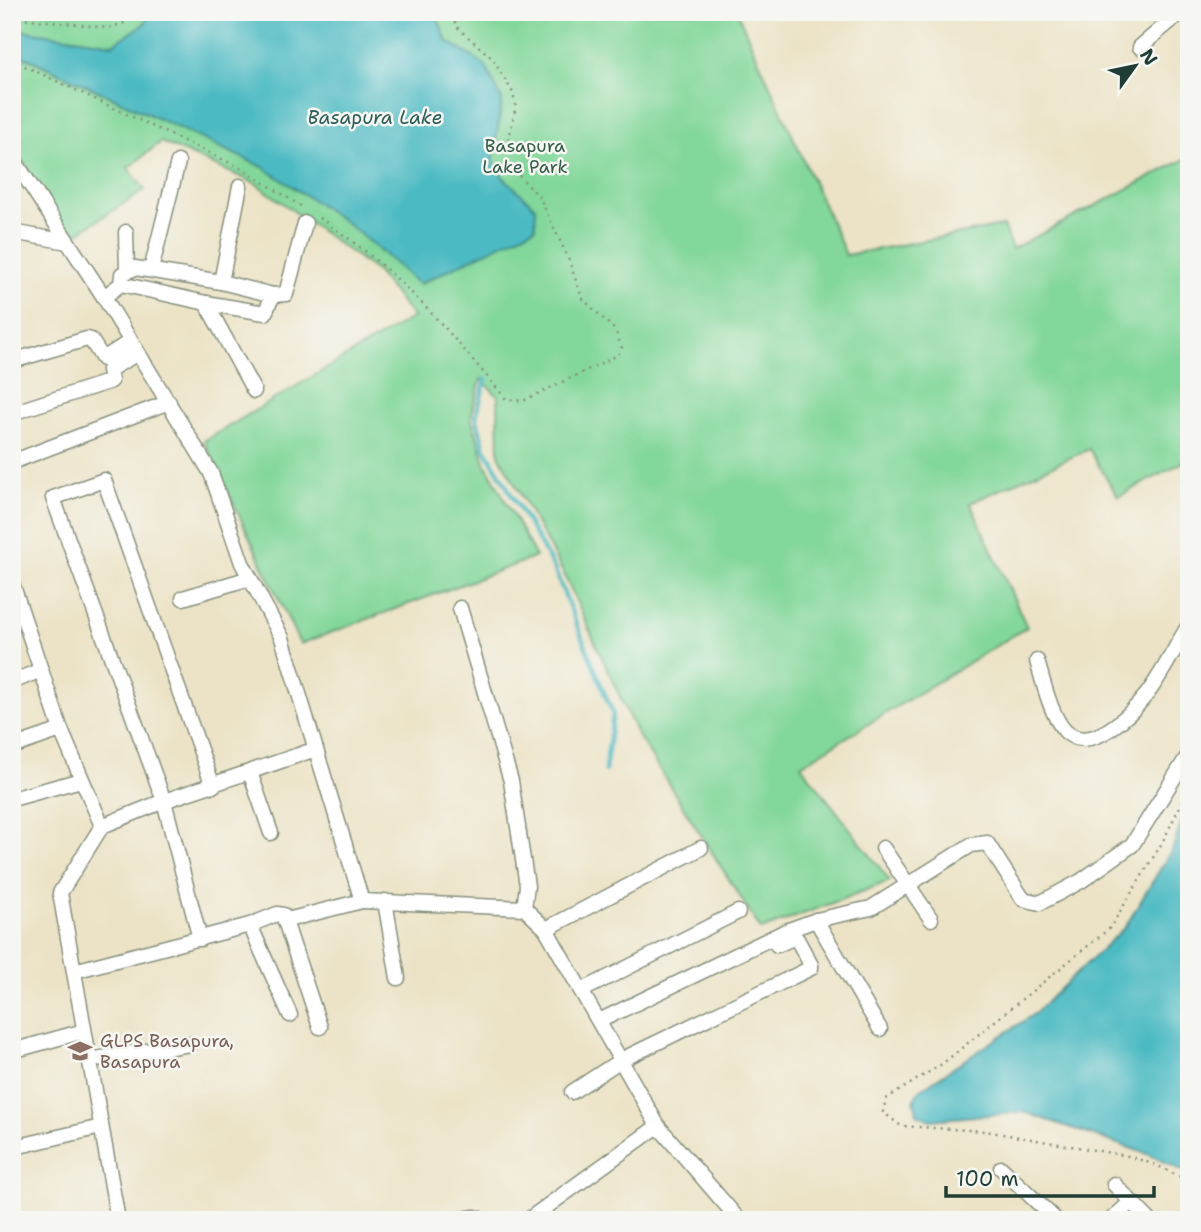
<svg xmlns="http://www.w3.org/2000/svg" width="1201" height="1232" font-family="'Shantell Sans',sans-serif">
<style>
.green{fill:#82d79a;stroke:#508a67;stroke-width:2}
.water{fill:#4bbac2;stroke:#357c7b;stroke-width:2}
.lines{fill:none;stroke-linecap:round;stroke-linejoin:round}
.stream{stroke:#4bbac2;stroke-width:4.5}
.minor-casing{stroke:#86907d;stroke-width:17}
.path{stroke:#86907d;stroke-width:2.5;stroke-dasharray:2 5;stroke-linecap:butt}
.minor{stroke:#fff;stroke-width:14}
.labels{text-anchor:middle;stroke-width:5;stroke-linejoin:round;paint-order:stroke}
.park-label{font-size:18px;fill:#335c48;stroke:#f6f6f2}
.education-label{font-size:18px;fill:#785e54;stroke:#f6f6f2;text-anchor:start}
.water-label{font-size:19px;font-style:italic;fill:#2a5c58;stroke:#f6f6f2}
</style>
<rect width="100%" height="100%" fill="#f6f6f2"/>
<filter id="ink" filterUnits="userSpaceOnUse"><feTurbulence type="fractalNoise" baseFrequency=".0143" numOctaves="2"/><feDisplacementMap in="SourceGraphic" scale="14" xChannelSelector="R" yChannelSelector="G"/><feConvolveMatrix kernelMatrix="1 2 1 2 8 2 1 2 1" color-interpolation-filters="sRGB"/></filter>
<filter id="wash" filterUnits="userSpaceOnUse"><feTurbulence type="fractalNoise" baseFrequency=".00686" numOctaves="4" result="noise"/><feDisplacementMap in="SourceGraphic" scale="28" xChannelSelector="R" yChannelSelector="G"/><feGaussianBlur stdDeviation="1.57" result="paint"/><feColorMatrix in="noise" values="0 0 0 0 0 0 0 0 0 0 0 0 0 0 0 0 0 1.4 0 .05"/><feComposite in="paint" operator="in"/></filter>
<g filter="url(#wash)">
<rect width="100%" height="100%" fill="#ece3c6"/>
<!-- green -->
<g class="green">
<path d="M12 12H152L143 25 113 44 12 29Z"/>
<path d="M435 12H737L846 255 1003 226 1012 249 1189 157V459L1118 497 1089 449 970 503 1027 627 801 765 890 881 761 930 637 734 563 572 499 455 498 396 481 379 471 417 486 465 536 557 300 644 204 441 413 317 376 271 255 183 161 142 128 168 145 190 71 237 12 144V51L263 167 348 224 420 284 535 207 503 177 493 161 502 100 485 65 447 41Z"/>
</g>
<!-- water -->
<g class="water">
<path d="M152 12H435L447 41 485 65 502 100 493 161 503 177 536 208 535 228 419 284 348 224 263 167 12 51V29L113 44 143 25Z"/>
<path d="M1189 800V1174L1150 1155 1024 1112 930 1120 917 1114 914 1099 920 1090 1034 1014 1125 927 1173 848Z"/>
</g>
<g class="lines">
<!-- stream -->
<path class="stream" d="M486 379 476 416 485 449 553 566 613 714 605 771"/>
</g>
</g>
<g filter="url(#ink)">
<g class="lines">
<!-- minor casing -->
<g class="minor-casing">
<g id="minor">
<path d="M1140 47 1181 12"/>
<path d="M12 157 104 297 211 473 242 563 282 638 362 901 524 908 546 929 658 1126 739 1220"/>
<path d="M12 232 68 242"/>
<path d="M126 232 127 270"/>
<path d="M151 270 178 162"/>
<path d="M221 282 240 186"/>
<path d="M273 295 286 294 305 223"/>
<path d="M104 297 121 284 122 274 135 268 221 282 273 295 265 313 206 303 121 284"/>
<path d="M206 303 254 391"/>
<path d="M12 361 87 339 91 340 103 359 131 341"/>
<path d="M12 413 111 381 109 370 138 353"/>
<path d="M12 462 169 402"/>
<path d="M12 583 61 730 102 826"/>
<path d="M183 598 250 578"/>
<path d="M460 608 511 781 527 886 524 908"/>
<path d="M1037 661C1043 681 1051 716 1065 731 1090 756 1131 714 1147 694 1163 673 1175 647 1189 625"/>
<path d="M12 682 41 670"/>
<path d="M12 747 61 730"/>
<path d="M250 772 271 833"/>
<path d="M12 799 81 780"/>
<path d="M883 848 931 919"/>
<path d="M385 901 398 978"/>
<path d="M287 920 362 901"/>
<path d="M816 920 880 1029"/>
<path d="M250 925 290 1015"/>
<path d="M546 929 701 848"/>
<path d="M200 939 164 801 53 498 104 480 213 786"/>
<path d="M74 971 250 925 277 914 283 915 320 1027"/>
<path d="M581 991 738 912"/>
<path d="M599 1021 786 931 816 920 871 908 971 845 987 843 1023 899 1040 903 1081 881 1132 845 1189 754"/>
<path d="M12 1051 84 1031"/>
<path d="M89 1060 190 1044"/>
<path d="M572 1092 621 1060 811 968V965L797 939 793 938 777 945"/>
<path d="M15 1147 101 1127"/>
<path d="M1001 1168 1056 1220"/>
<path d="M1114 1184 1149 1220"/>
<path d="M48 1220 59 1217 63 1220"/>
<path d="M118 1220 60 893 102 826 164 801 316 749"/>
<path d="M457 1220 475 1217 482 1220"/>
<path d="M528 1220 658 1126"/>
<path d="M1111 1220 1131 1202"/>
</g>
</g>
<!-- path -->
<g class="path">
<path d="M12 17 109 28 124 23 136 12"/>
<path d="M12 60 243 169 304 208"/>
<path d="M319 218C398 269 446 328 506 399L523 401 618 355 622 348 615 330 582 298 568 258 540 198 508 164 506 151 516 106 512 91 492 58 458 28 450 12"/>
<path d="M1189 788 1162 843 1110 928 942 1064 886 1099 883 1112 901 1126 985 1131 1128 1156 1156 1165 1189 1181"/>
</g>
<!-- minor -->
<use href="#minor" class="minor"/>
</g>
</g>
<!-- icons -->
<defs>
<g id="school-bare" transform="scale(1.89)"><path d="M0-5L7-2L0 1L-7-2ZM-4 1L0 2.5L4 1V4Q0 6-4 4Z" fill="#8d6e63" stroke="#f6f6f2" stroke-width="2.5" paint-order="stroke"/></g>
</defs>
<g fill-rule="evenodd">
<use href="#school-bare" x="80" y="1051"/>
</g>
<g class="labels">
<!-- park labels -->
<g class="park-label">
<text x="525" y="152">Basapura<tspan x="525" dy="21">Lake Park</tspan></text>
</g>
<!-- education labels -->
<g class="education-label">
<text x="100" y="1047">GLPS Basapura,<tspan x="100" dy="21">Basapura</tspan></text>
</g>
<!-- water labels -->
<g class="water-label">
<text x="375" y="124">Basapura Lake</text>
</g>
</g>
<!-- margin -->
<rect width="1201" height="1232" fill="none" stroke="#f6f6f2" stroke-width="42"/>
<!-- north arrow -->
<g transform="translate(1135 66) rotate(57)" stroke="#f6f6f2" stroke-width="5" paint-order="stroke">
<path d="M0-5L12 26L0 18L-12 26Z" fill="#1f3d34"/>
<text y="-10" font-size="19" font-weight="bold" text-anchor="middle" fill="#1f3d34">N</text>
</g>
<!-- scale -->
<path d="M946 1186v10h208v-10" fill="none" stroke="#1f3d34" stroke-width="3.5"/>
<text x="956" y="1186" font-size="21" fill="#1f3d34" stroke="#f6f6f2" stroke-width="5" paint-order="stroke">100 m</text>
</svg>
